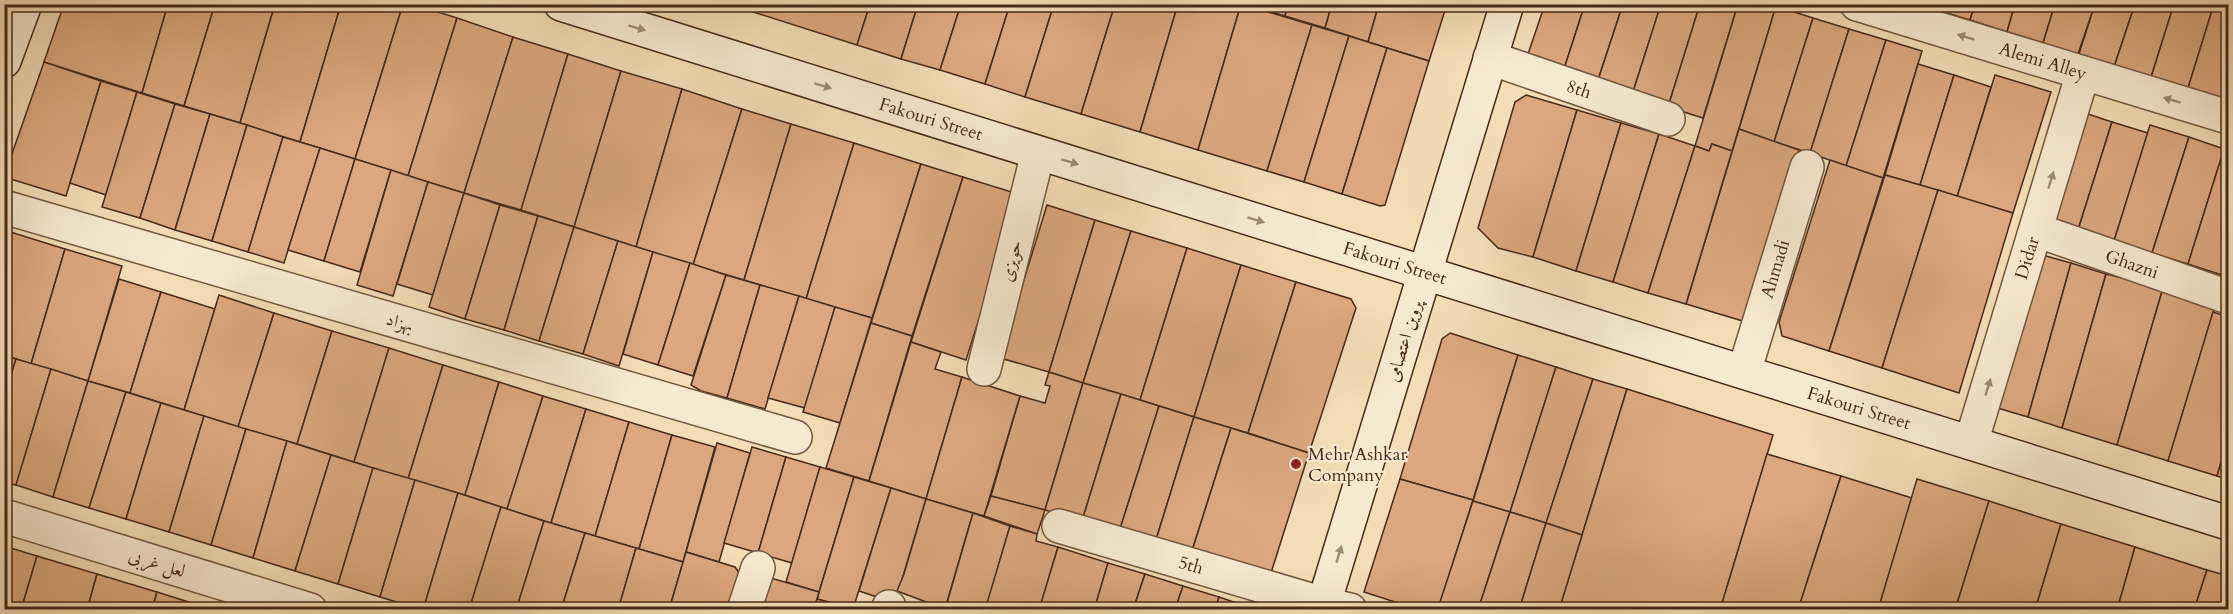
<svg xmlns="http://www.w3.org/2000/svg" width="2233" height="614" font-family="Cardo,Amiri,serif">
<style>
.building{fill:#dca77e;stroke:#472a19;stroke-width:1.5}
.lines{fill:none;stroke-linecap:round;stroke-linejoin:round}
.street-casing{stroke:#725740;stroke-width:36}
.secondary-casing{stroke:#472a19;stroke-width:36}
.street{stroke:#f7e9d0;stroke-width:33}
.secondary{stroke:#f7e9d0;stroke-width:33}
.oneway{fill:#9f8a74}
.poi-dot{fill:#8f2418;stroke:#f7e9d0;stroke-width:2}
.labels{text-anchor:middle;stroke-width:4.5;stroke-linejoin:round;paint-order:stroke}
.street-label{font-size:18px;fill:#472a19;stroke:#f7e9d0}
.poi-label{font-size:18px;fill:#472a19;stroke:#f7e9d0;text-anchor:start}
</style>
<rect width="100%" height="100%" fill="#f3ddb6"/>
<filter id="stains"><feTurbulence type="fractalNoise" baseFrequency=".00333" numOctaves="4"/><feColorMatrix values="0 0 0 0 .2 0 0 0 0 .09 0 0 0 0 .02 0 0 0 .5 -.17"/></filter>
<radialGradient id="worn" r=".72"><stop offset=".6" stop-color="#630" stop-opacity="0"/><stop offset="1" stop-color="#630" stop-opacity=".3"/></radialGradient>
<!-- building -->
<g class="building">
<path d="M64 4H168L142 93 44 62Z"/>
<path d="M168 4H193L202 7 203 4H215L184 106 142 93Z"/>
<path d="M215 4H275L240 123 184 106Z"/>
<path d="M275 4H341L300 142 240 123Z"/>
<path d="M341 4H403L355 159 300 142Z"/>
<path d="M403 4H413L457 18 408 176 355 159Z"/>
<path d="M728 4H870L857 45Z"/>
<path d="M870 4H918L901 59 857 45Z"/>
<path d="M918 4H961L940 70 901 59Z"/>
<path d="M961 4H1010L985 84 940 70Z"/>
<path d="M1010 4H1054L1025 97 985 84Z"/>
<path d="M1054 4H1115L1081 114 1025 97Z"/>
<path d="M1115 4H1178L1140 132 1081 114Z"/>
<path d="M1178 4H1241L1198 150 1140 132Z"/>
<path d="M1241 4 1312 25 1267 171 1198 150Z"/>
<path d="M1244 4H1288L1285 16Z"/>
<path d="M1288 4H1332L1325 28 1285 16Z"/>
<path d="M1332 4H1379L1368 42 1325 28Z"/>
<path d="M1379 4H1447L1429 61 1368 42Z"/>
<path d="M1545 4H1585L1563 72 1526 60Z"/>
<path d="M1585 4H1623L1597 83 1563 72Z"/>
<path d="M1623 4H1661L1632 95 1597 83Z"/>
<path d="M1661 4H1700L1668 107 1632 95Z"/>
<path d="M1700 4H1738L1703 118 1668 107Z"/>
<path d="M1738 4 1776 6 1732 151 1712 144 1709 151 1695 146Z"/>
<path d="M1935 4H1975L1970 20 1933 9Z"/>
<path d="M1975 4H2015L2007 32 1970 20Z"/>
<path d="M2015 4H2055L2043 43 2007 32Z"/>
<path d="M2055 4H2095L2078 54 2043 43Z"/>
<path d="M2095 4H2135L2110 79 2075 66Z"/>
<path d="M2135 4H2174L2147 90 2110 79Z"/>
<path d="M2174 4H2214L2184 101 2147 90Z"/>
<path d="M2214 4H2228V94L2223 113 2184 101Z"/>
<path d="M1776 6 1813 18 1774 142 1739 129Z"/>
<path d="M457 18 513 37 464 193 408 176Z"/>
<path d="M1813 18 1849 29 1810 153 1774 142Z"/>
<path d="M1312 25 1349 36 1304 182 1267 171Z"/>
<path d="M1849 29 1886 40 1846 166 1810 153Z"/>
<path d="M1349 36 1387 48 1342 194 1304 182Z"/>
<path d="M513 37 568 54 521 210 464 193Z"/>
<path d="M1886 40 1922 51 1883 178 1846 166Z"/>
<path d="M1387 48 1429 61 1385 205 1380 206 1342 194Z"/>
<path d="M568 54 621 71 574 227 521 210Z"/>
<path d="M44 62 101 81 66 196 4 177Z"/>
<path d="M1918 64 1954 75 1920 185 1885 175Z"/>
<path d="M621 71 682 89 636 247 574 227Z"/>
<path d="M1954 75 1991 87 1957 197 1920 185Z"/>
<path d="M1995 75 2051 92 2013 213 1957 197Z"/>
<path d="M101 81 137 92 106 195 70 183Z"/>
<path d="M682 89 742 109 693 265 636 247Z"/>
<path d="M137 92 175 104 140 218 102 207Z"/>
<path d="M1526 95 1577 110 1533 257 1498 248 1478 228 1515 102Z"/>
<path d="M175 104 210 114 175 230 140 218Z"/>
<path d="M742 109 791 124 744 280 693 265Z"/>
<path d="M1577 110 1621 123 1576 271 1533 257Z"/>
<path d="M2082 112 2112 122 2078 230 2048 220Z"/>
<path d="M210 114 247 125 212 241 175 230Z"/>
<path d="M2112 122 2148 133 2114 241 2078 230Z"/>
<path d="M1621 123 1659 134 1613 282 1576 271Z"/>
<path d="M791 124 854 143 806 299 744 280Z"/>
<path d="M247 125 283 137 248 252 212 241Z"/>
<path d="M2150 125 2189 137 2152 253 2114 241Z"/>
<path d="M1739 129 1799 150 1746 322 1686 304Z"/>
<path d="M1659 134 1695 146 1648 293 1613 282Z"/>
<path d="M283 137 320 148 284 263 248 252Z"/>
<path d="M2189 137 2224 149 2188 264 2152 253Z"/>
<path d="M854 143 921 164 872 318 806 299Z"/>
<path d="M1712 144 1732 151 1686 304 1648 293 1695 146 1709 151Z"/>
<path d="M320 148 355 159 324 261 288 250Z"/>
<path d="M2224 149 2228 151V265L2225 276 2188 264Z"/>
<path d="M355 159 391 170 360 272 324 261Z"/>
<path d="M1830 160 1883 178 1829 351 1782 336 1779 322Z"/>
<path d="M921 164 963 177 912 336 871 323Z"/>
<path d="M391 170 428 182 393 296 357 285Z"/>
<path d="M1885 175 1938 190 1882 368 1829 351Z"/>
<path d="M963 177 1018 194 966 360 911 342Z"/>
<path d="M428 182 464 193 433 295 397 284Z"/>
<path d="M1938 190 2013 213 1959 393 1882 368Z"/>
<path d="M464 193 500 205 465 319 429 307Z"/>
<path d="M500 205 538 216 504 330 465 319Z"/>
<path d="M1047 205 1095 220 1049 372 1000 358Z"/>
<path d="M538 216 574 227 539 341 504 330Z"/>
<path d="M1095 220 1131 231 1083 383 1049 372Z"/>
<path d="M574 227 618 241 583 354 539 341Z"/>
<path d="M4 230 65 249 31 364 4 355Z"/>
<path d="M1131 231 1187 248 1140 400 1083 383Z"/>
<path d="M618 241 653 252 619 366 583 354Z"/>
<path d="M1187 248 1241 265 1194 417 1140 400Z"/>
<path d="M65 249 122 266 88 381 31 364Z"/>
<path d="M653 252 690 263 658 365 623 354Z"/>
<path d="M2046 256 2071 263 2028 417 1994 407 2037 259Z"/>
<path d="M690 263 726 275 693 376 658 365Z"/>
<path d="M2071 263 2106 274 2062 428 2028 417Z"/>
<path d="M1241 265 1296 282 1248 433 1194 417Z"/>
<path d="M2106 274 2122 278V275L2163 288 2117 445 2062 428Z"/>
<path d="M726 275 760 285 727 398 701 391 691 385Z"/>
<path d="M119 279 161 292 130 393 88 381Z"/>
<path d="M1296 282 1351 299 1356 308 1309 453 1248 433Z"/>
<path d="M760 285 799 296 765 409 727 398Z"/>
<path d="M2163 288 2216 303 2168 461 2117 445Z"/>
<path d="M161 292 215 309 184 410 130 393Z"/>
<path d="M219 295 274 313 238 427 184 410Z"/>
<path d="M799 296 835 307 805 408 768 398Z"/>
<path d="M835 307 872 318 840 423 803 412Z"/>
<path d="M2213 312 2228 317V438L2217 476 2168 461Z"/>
<path d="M274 313 332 331 297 444 238 427Z"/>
<path d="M871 323 912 336 869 481 826 468Z"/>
<path d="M332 331 389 348 354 462 297 444Z"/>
<path d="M1450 333 1518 355 1473 500 1400 479 1442 339Z"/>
<path d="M911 342 941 352 935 369 962 377 926 499 869 481Z"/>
<path d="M389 348 443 365 408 479 354 462Z"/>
<path d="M4 355 16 359 4 397Z"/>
<path d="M1518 355 1556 367 1510 512 1473 501Z"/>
<path d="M16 359 51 369 16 485 4 482V397Z"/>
<path d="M443 365 499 382 465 495 408 479Z"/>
<path d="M1556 367 1593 379 1546 523 1510 512Z"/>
<path d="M51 369 88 381 53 497 16 485Z"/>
<path d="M1049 372 1083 383 1045 510 991 496 1020 396 1045 403 1050 386 1045 385Z"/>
<path d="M962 377 1020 396 984 516 926 499Z"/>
<path d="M1593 379 1627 389 1582 535 1546 523Z"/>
<path d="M88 381 126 392 89 508 53 497Z"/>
<path d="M499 382 543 396 507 509 465 495Z"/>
<path d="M1083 383 1121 394 1082 521 1045 510Z"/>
<path d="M1627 389 1773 435 1720 610H1559Z"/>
<path d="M126 392 161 403 126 519 89 508Z"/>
<path d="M1121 394 1159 406 1119 532 1082 521Z"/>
<path d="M543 396 586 409 551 523 507 509Z"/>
<path d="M161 403 204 416 169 532 126 519Z"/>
<path d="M1159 406 1194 417 1155 543 1119 532Z"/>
<path d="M586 409 629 422 595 536 551 523Z"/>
<path d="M204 416 246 429 211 545 169 532Z"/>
<path d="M1194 417 1231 428 1191 554 1155 543Z"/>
<path d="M629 422 672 435 639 549 595 536Z"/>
<path d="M1231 428 1309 453 1270 576 1191 554Z"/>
<path d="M246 429 287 441 253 558 211 545Z"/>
<path d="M672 435 715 447 683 562 639 549Z"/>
<path d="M2228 438V480L2217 476Z"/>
<path d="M287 441 331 455 295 571 253 558Z"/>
<path d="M717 443 750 453 719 562 686 552Z"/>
<path d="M752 447 786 457 758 553 724 543Z"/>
<path d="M1767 454 1841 476 1798 610H1720Z"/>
<path d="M331 455 373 468 338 584 295 571Z"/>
<path d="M786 457 820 467 792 563 758 553Z"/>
<path d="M820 467 854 477 819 592 786 582Z"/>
<path d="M373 468 415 480 380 597 338 584Z"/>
<path d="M1841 476 1912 498 1878 610H1798Z"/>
<path d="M854 477 891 488 853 609 817 599Z"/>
<path d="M1400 479 1473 500 1438 610H1420L1364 592Z"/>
<path d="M1917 479 1989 501 1955 610H1878Z"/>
<path d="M415 480 458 493 423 610 380 597Z"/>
<path d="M891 488 926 499 895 603 859 591Z"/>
<path d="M458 493 501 507 469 610H423Z"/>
<path d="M991 496 1045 510 1037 534 984 516Z"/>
<path d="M926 499 973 513 945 609 897 591 904 574Z"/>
<path d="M1473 501 1510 512 1478 610H1464L1440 602Z"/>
<path d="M1989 501 2061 524 2035 610H1955Z"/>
<path d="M501 507 544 521 516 610H469Z"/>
<path d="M1510 512 1546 523 1519 610H1478Z"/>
<path d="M973 513 1010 526 986 609 945 610Z"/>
<path d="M544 521 585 533 561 610H516Z"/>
<path d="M1546 523 1582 535 1559 610H1519Z"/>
<path d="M2061 524 2135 547 2117 610H2035Z"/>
<path d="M1010 526 1037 534 1036 541 1058 547 1039 610H985Z"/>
<path d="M585 533 636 548 618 610H561Z"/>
<path d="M4 546 37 556 21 610H4Z"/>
<path d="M1058 547 1108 563 1094 610H1039Z"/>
<path d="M2135 547 2207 570 2194 610H2117Z"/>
<path d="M636 548 683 562 669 610H618Z"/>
<path d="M686 552 735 567 740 574 729 610H669Z"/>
<path d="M37 556 97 574 87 610H21Z"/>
<path d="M1108 563 1145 574 1133 610H1094Z"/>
<path d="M2207 570 2228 576V610H2194Z"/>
<path d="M97 574 157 592 152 610H87Z"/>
<path d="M1145 574 1183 586 1175 610H1133Z"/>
<path d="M764 576 819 592 814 610H754Z"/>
<path d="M1183 586 1219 597 1215 610H1175Z"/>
<path d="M157 592 214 610H152Z"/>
<path d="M1219 597 1257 610H1215Z"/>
<path d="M817 599 840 605 855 610H814Z"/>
</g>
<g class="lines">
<!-- street casing -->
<g class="street-casing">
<g id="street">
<path d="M1857 4 2228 117"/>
<path d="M1490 58 1668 119"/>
<path d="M4 207 795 437"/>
<path d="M2036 230 2228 297"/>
<path d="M984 369 1038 153"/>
<path d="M1744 372 1807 167"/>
<path d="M1971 443 2083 73"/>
<path d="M4 516 310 610"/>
<path d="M1059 526 1324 604 1350 610"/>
<path d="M744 610 758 568"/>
<path d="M889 610V607"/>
</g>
</g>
<!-- secondary casing -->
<g class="secondary-casing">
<g id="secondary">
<path d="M561 4 2228 523"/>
<path d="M4 61 25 4"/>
<path d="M1322 610 1507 4"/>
</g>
</g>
<!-- street -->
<use href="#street" class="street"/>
<!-- secondary -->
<use href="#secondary" class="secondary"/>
</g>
<!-- one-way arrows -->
<defs><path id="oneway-solid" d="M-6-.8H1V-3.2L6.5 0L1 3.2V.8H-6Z" transform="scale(1.5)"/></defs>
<g class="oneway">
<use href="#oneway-solid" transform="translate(637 28) rotate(17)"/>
<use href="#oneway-solid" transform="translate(1966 37) rotate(-163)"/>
<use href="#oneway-solid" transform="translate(823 86) rotate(17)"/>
<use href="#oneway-solid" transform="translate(2172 100) rotate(-163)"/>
<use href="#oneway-solid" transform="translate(1070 162) rotate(17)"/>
<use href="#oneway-solid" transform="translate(2051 180) rotate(-73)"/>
<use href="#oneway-solid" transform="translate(1256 220) rotate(17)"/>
<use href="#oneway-solid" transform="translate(1988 387) rotate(-73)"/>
<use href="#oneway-solid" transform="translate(1339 554) rotate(-73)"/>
</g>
<!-- markers -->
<circle class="poi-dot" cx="1296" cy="464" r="6"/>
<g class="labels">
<!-- street labels -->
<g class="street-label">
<text transform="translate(2043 61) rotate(17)" y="6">Alemi Alley</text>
<text transform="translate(1579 89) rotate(19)" y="6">8th</text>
<text transform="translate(931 119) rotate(17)" y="6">Fakouri Street</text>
<text transform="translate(2027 258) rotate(-73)" y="6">Didar</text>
<text transform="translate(1011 261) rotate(-76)" y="6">حویزی</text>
<text transform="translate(1395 263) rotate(17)" y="6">Fakouri Street</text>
<text transform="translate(2132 264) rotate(19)" y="6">Ghazni</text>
<text transform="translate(1775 269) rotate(-73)" y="6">Ahmadi</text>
<text transform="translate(400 322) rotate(16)" y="6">بهزاد</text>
<text transform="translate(1404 341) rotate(-73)" y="6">پروین اعتصامی</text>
<text transform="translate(1859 408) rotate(17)" y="6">Fakouri Street</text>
<text transform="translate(157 563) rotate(17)" y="6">لعل غربی</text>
<text transform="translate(1191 565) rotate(16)" y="6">5th</text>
</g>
<!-- poi labels -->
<g class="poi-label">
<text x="1308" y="460">Mehr Ashkar<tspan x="1308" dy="21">Company</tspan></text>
</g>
</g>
<!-- margin -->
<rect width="2233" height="614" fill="none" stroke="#f3ddb6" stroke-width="24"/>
<rect x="6" y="6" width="2221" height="602" fill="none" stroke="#472a19" stroke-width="3"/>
<rect x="12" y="12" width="2209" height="590" fill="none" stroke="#472a19" stroke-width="1.5"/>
<rect width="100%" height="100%" filter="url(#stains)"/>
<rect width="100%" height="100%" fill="url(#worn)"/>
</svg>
